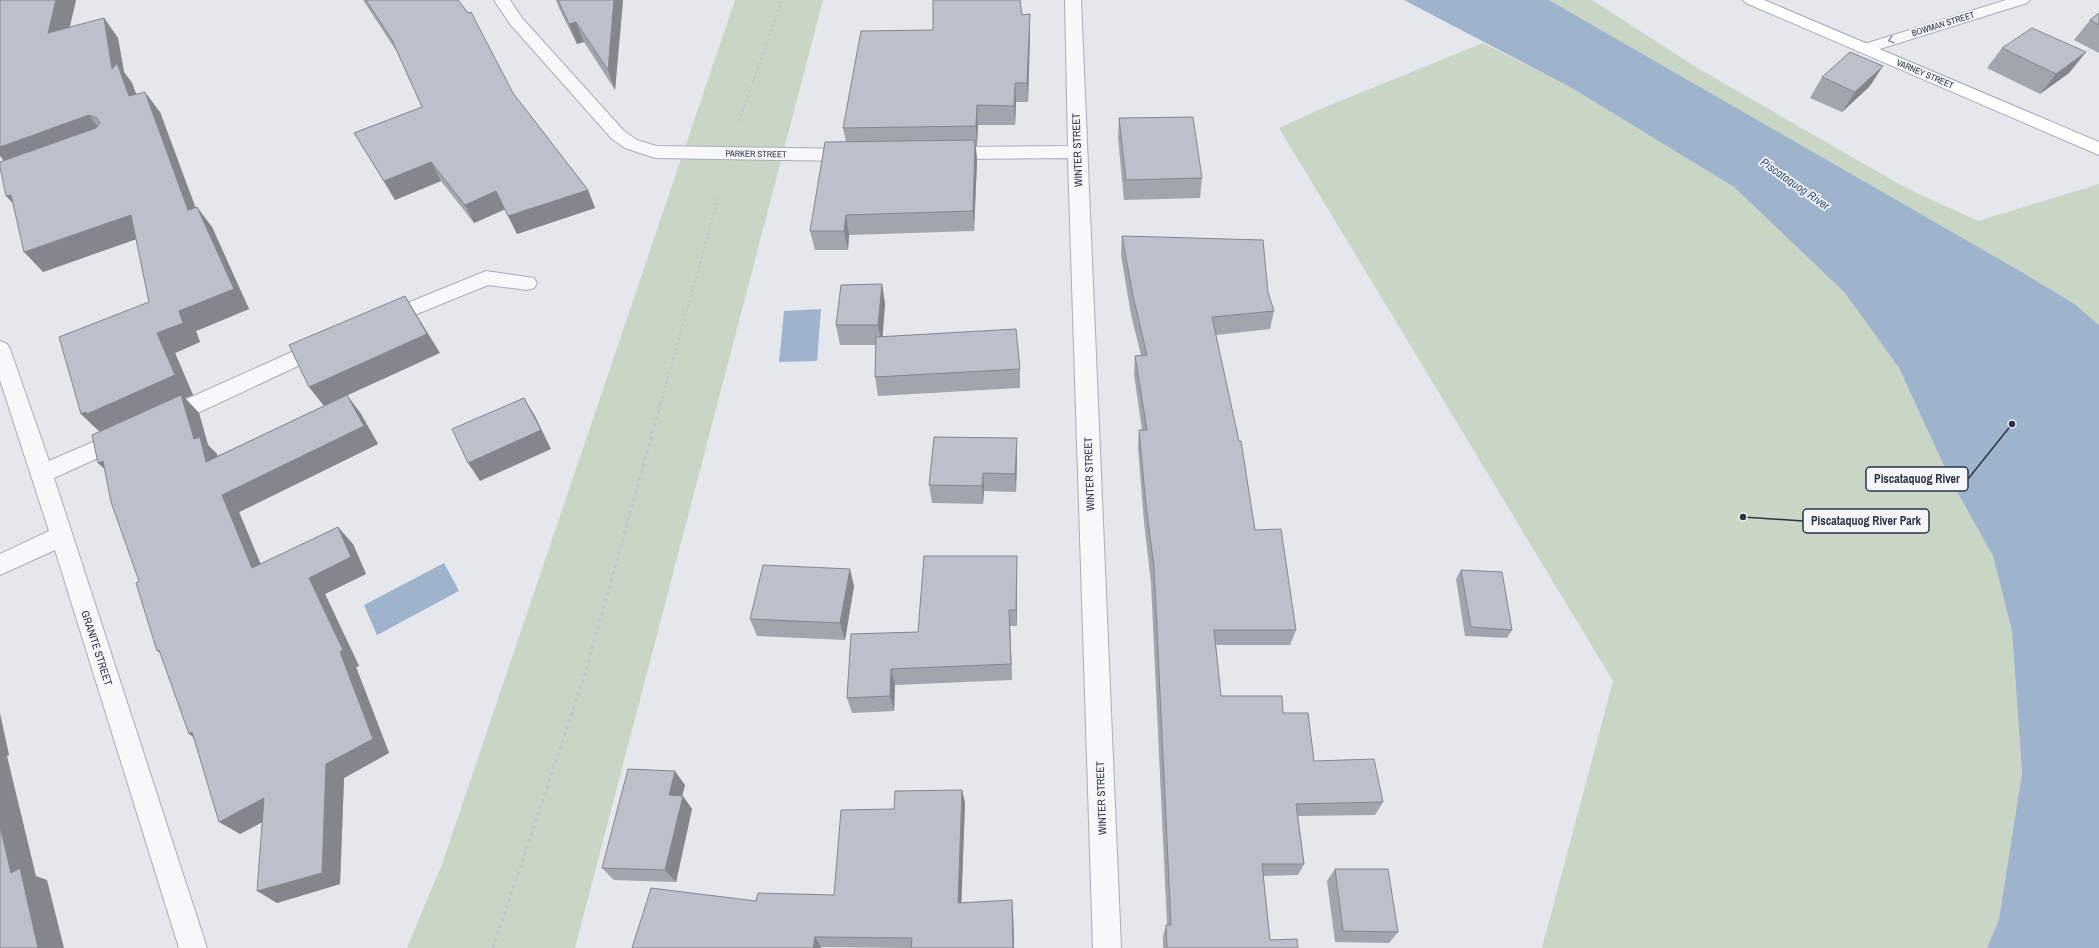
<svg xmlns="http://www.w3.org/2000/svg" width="2099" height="948" font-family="'Archivo Narrow',sans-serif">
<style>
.green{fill:#c9d6c5}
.water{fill:#9fb4cc}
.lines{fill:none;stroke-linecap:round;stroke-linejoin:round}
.minor-casing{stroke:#a9aeb7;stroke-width:2}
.major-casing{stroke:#a3abb8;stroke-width:2}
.path-far1{stroke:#c2c5cb;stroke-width:2;stroke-dasharray:2.5 2.5;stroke-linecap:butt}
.path{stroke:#c2c5cb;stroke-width:3;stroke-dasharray:3.5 3.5;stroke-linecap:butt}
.minor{fill:#f7f8fa;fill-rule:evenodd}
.major{fill:#fff;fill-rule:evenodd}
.wall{fill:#a1a5ae}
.shaded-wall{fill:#83868d}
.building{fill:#bbc0ca;stroke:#83868d}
.oneway{stroke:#9196a0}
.labels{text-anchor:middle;stroke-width:3.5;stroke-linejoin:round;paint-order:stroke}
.far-street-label{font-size:9px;fill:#2b3445;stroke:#f4f6f9}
.street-label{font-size:11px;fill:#2b3445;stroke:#f4f6f9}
.water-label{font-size:12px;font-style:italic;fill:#34527a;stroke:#f4f6f9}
.leader{fill:none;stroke:#2b3445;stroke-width:1.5}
.callout-dot{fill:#2b3445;stroke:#f4f6f9;stroke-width:1.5}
.callout{fill:#f4f6f9;stroke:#2b3445;stroke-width:1.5}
.callout-label{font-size:12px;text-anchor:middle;font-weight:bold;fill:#2b3445}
</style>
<rect width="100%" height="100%" fill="#e4e7ec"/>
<!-- green -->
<g class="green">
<path d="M735 0H823L575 948H407L442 864Z"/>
<path d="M1549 0H1592L1699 69 1906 188 1978 221 2099 184V325L2076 305 2020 271Z"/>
<path d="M1483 43 1570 87 1734 187 1845 293 1899 368 1950 479 1993 556 2012 631 2022 773 1999 919 1987 948H1542L1613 681 1279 128 1323 108Z"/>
</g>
<!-- water -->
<g class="water">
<path d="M1404 0H1549L2020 271 2076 305 2099 325V948H1987L1999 919 2022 773 2012 631 1993 556 1950 479 1899 368 1845 293 1734 187 1570 87Z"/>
<path d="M821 309 817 361 779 362 784 311Z"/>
<path d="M444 563 459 591 377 635 364 605Z"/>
</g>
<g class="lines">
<!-- minor casing -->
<g class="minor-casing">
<g id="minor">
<path d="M494 0H510L522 18 624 131 637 140 656 146 852 149 858 151 861 155 858 159 852 161 655 158 625 148 612 139 510 24Z"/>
<path d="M1065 0H1081L1121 948H1093L1068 158 946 159 940 157 937 153 940 149 946 147 1068 146Z"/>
<path d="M2006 0H2030L2027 3 1870 52H1858L1856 49 1858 46Z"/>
<path d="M486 271 534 278 537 283 534 288 527 290 488 285 385 327 378 325 375 320 378 315Z"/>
<path d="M323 338 330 341 333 346 330 351 174 424 166 426 158 424 155 418 158 412Z"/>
<path d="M0 341 7 344 10 349 49 461 123 429 131 431 134 437 131 443 54 478 207 948H179L55 550 0 575V554L49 531 0 380Z"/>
</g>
</g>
<!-- major casing -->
<g class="major-casing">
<path id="major" d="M1743 0H1764L2099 142V155L1746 3Z"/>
</g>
<!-- path-far1 -->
<g class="path-far1">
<path d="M739 121 782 0"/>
<path d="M661 403 719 195"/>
</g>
<!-- path -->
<path class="path" d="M493 948 585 674 661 402"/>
<!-- minor -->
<use href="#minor" class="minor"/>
<!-- major -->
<use href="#major" class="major"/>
</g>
<!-- wall -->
<g class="wall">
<path d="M0 0H76L70 27 104 18 118 38 124 72 132 83 136 94 160 112 195 208 212 227 249 309 196 331 200 342 175 353 193 395 185 398 199 413 208 445 217 454V456L347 395 361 414 378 444 239 512 261 564 353 544 366 574 325 594 359 666 356 667 389 753 344 778 340 884 277 903 262 822 240 834 194 737 189 734 161 654 157 651 139 581 105 469 98 463 100 432 81 414 149 302 136 239 43 272 4 160Z"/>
<path d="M363 0H458L513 93 588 190 595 208 517 234 505 209 474 223 441 181 395 200 354 133 422 107 397 52Z"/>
<path d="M556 0H623L615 90 584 42 577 44 559 8Z"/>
<path d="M2099 13V53L2074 40 2090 20Z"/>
<path d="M1030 14V33L1028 102H1016L1015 125H978L977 146H976L977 161 974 231 849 235 848 250H815L810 231 846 142 843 128 933 30 1022 15Z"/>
<path d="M2002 48 2086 52 2069 73 2040 94 1987 68Z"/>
<path d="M1822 77 1870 86 1842 112 1810 98Z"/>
<path d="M1119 118 1202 178 1200 198 1124 200 1118 138Z"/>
<path d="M1122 236 1268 292 1274 311 1270 329 1216 335 1255 530 1296 630 1290 645H1216L1221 696 1283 713 1314 761 1383 802 1375 815 1298 816 1304 864 1298 875 1263 876 1270 940 1298 948H1163V936L1166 925H1167L1151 583 1144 522 1138 448 1139 430H1142L1134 374 1135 356 1141 355 1131 315 1121 255Z"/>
<path d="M882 284 885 304 882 336 1020 369V388L878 396 875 377 876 345H840L836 325Z"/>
<path d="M1017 457 1016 492 984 491 983 504 932 503 929 485Z"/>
<path d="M1017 556V626H1010L1012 680 895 685 894 711 852 713 847 698 918 632Z"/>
<path d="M1461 570 1512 630 1507 638 1465 636 1456 579Z"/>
<path d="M854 586 845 640 757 636 750 619Z"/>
<path d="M685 785 682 796 692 809 676 882 614 880 602 868Z"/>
<path d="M962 790 965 803 961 903 1013 911 1014 948H900L821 947V948H632L756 901 834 895 894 809Z"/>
<path d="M1335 869 1398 932 1389 943 1335 942 1327 881Z"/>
</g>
<!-- shaded-wall -->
<g class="shaded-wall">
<path d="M56 0H76L63 53 48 33Z"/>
<path d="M614 0H623L615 90 608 70Z"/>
<path d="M1030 14V33L1028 102 1027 83Z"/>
<path d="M104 18 118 38 124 72 132 83 145 117 129 96 112 69Z"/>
<path d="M576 22 584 42 577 44 569 24Z"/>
<path d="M2086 52 2069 73 2040 94 2056 74Z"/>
<path d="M1883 66 1870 86 1842 112 1855 92Z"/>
<path d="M1015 83 1016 102 1015 125 1014 106Z"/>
<path d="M145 92 160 112 204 230 188 210Z"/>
<path d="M977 105 978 125 977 146 976 126Z"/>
<path d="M89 115 105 136 4 161 0 156V145Z"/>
<path d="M975 140 977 161 974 231 973 211Z"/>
<path d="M431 162 441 181 395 200 384 181Z"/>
<path d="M588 190 595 208 517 234 508 216Z"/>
<path d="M496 191 506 209 474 223 465 205Z"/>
<path d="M11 195 25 216 6 196Z"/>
<path d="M197 207 212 227 249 309 196 331 200 342 175 353 193 395 185 398 199 413 208 445 217 454 224 479 101 433 81 414 179 311Z"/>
<path d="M131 215 148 235 43 272 24 252Z"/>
<path d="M846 215 849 235 848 250 844 231Z"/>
<path d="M882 284 885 304 882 345 878 325Z"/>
<path d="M405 296 440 353 324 406 309 387Z"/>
<path d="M347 395 361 414 378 444 239 512 269 585 252 568 222 495Z"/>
<path d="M524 398 535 416 551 449 480 481 468 463Z"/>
<path d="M1017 438V457L1016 492 1015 474Z"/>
<path d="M103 461 118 481 98 463Z"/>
<path d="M983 473 984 491 983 504 982 486Z"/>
<path d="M338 527 353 544 366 574 325 594 359 666 356 667 389 753 344 778 340 884 277 903 257 891 326 764 340 652 309 578Z"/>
<path d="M1017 556V626L1016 610Z"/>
<path d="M850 569 854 586 845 640 840 623Z"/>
<path d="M1009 610 1010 626 1012 680 1011 664Z"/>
<path d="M891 669 895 685 894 711 890 696Z"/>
<path d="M0 713 9 755 7 756 36 876 47 880 64 948H38L11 873 0 827Z"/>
<path d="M192 732 210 748 189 734Z"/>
<path d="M675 771 685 785 679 808 669 795Z"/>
<path d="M962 790 965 803 961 914 958 903Z"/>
<path d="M683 796 692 809 676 882 665 870Z"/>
<path d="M264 798 283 811 240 834 219 822Z"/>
<path d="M1012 900 1013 911 1014 948H1013Z"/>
<path d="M815 937 821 947V948H813Z"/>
</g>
<!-- building -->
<g class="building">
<path d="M0 0H56L48 33 104 18 112 69 117 63 129 96 145 92 188 210 197 207 234 289 179 311 183 323 157 333 175 375 87 414 86 412 81 414 59 337 149 302 131 215 24 252 11 195 6 196 0 167V162L96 128 100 123 97 118 89 115 0 147Z"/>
<path d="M366 0H458L468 13 471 12 513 93 588 190 508 216 496 191 465 205 431 162 384 181 354 133 422 107 392 40Z"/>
<path d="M558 0H614L608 70 576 22 569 24Z"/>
<path d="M933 0H1020L1022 15 1030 14 1027 83H1015L1014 106 977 105 976 126 843 128 861 31 933 30Z"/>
<path d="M2099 13V25L2090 20Z"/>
<path d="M2032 28 2086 52 2056 74 2002 48Z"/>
<path d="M1850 52 1883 66 1855 92 1822 77Z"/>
<path d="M1193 117 1202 178 1126 180 1119 118Z"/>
<path d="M975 140 973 211 846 215 844 231H810L825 142Z"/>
<path d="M1122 236 1263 240 1268 292 1274 311 1212 317 1239 441H1241L1255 530 1281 529 1296 630H1214L1221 696H1282L1283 713H1308L1314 761 1374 759 1383 802 1296 804 1304 864H1262L1270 940 1297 939 1298 948H1167L1166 925H1171L1154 567 1146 505 1139 430H1147L1135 356 1147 355 1133 296Z"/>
<path d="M882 284 878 325H836L841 285Z"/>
<path d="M405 296 427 334 309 387 289 345Z"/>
<path d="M1016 329 1020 369 875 377 876 337Z"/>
<path d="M181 395 194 439 200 437 206 462 347 395 364 426 222 495 252 568 338 527 351 557 309 578 343 650 340 652 373 739 326 764 322 873 257 891 264 798 219 822 192 732 189 734 159 650 157 651 136 583 139 581 111 502 103 461 98 463 92 435Z"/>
<path d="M524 398 541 430 468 463 452 429Z"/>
<path d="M934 437 1017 438 1015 474 983 473 982 486 929 485Z"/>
<path d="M924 556H1017L1016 610H1009L1011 664 891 669 890 696 847 698 851 634 918 632Z"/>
<path d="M763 565 850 569 840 623 750 619Z"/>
<path d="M1461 570 1502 572 1512 630 1471 627Z"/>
<path d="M628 769 675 771 669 795 683 796 665 870 602 868Z"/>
<path d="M962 790 958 903 1012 900 1013 948H911L912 938 815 937 813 948H632L651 888 756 901 758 893 834 895 841 810 894 809 895 791Z"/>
<path d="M0 827 11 873 20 868 38 948H0Z"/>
<path d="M1335 869H1388L1398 932 1343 931Z"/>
</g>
<!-- one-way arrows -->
<defs><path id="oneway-chevron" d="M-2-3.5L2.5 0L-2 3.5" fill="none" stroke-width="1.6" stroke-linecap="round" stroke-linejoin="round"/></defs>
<use class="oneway" href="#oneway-chevron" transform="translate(1891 40) rotate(162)"/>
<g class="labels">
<!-- far-street labels -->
<g class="far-street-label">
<text transform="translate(1943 24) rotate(-17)" y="3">BOWMAN STREET</text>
<text transform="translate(1925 74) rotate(23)" y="3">VARNEY STREET</text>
<text transform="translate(756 154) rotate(1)" y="3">PARKER STREET</text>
</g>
<!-- street labels -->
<g class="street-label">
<text transform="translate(1077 150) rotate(-92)" y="4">WINTER STREET</text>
<text transform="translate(1089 474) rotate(-92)" y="4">WINTER STREET</text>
<text transform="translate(97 648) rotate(72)" y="4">GRANITE STREET</text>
<text transform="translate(1101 798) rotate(-92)" y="4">WINTER STREET</text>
</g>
<!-- water labels -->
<g class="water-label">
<text transform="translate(1795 184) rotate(35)" y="4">Piscataquog River</text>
</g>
</g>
<!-- callouts -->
<path class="leader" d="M2012 424L1968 479M1743 517L1803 521"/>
<g class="callout-dot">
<circle cx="2012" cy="424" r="4"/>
<circle cx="1743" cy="517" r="4"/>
</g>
<g class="callout">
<rect x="1866" y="467" width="102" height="24" rx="4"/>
<rect x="1803" y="509" width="126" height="24" rx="4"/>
</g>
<g class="callout-label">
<text x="1917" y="483">Piscataquog River</text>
<text x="1866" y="525">Piscataquog River Park</text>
</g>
</svg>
